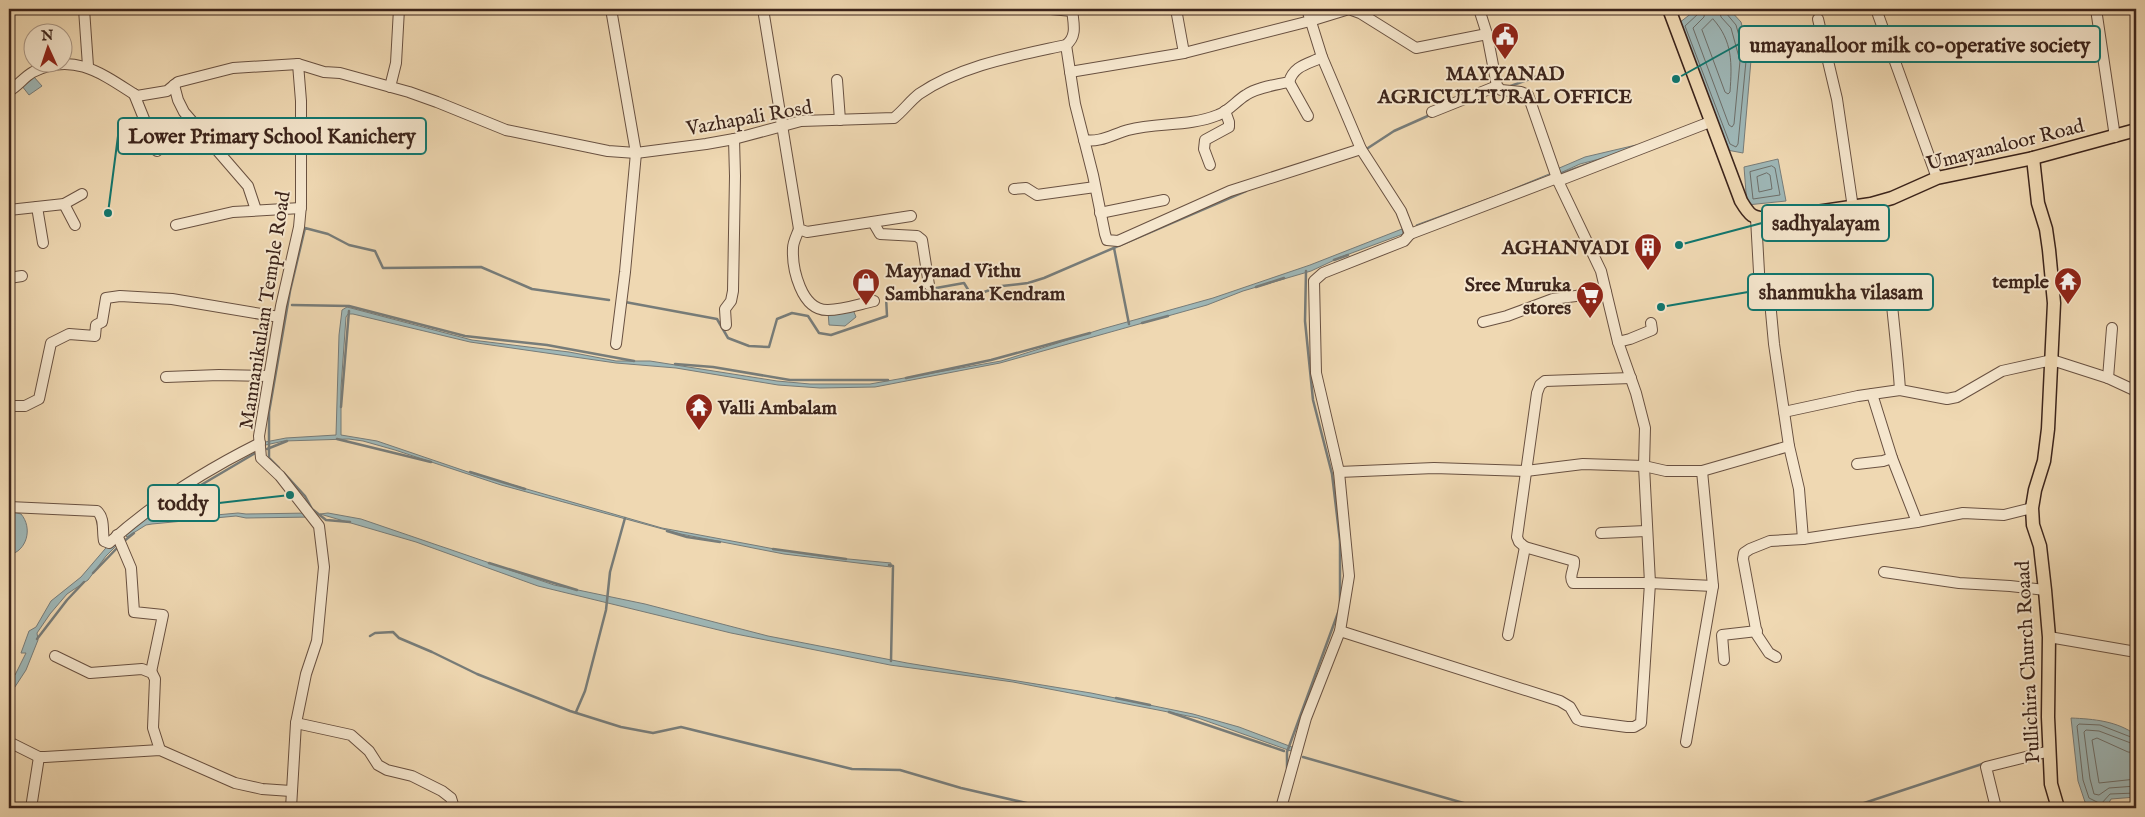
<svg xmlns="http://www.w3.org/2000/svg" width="2145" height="817" font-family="'IM FELL English',serif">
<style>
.water{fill:#9eb7b7;stroke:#777c79}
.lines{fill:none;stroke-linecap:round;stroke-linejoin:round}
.shore{stroke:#6d6e69;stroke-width:1}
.stream{stroke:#777c79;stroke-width:2.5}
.minor-casing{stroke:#695141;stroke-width:12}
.major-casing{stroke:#3c241b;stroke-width:15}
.minor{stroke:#f5e6cd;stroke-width:10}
.major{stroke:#efd8b2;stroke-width:12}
.labels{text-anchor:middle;stroke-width:4;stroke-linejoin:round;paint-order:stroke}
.poi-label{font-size:20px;font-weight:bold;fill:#3c241b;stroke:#f5e6cd;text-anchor:end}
.street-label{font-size:20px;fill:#3c241b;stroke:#f5e6cd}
.leader{fill:none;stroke:#0f766e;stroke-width:2}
.callout-dot{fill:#0f766e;stroke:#f5e6cd;stroke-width:2}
.callout{fill:#f5e6cd;stroke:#0f766e;stroke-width:2}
.callout-label{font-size:21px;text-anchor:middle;font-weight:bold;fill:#3c241b}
</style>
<rect width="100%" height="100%" fill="#efd8b2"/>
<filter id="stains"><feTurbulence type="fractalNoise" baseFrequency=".004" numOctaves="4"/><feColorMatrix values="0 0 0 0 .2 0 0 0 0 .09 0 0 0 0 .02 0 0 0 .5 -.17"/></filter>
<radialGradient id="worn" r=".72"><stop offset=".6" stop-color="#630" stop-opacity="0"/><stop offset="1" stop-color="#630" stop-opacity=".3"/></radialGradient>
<!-- water -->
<g class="water">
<path d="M1697 9H1729L1741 22 1751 60 1743 153 1727 150 1679 23Z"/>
<path d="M34 77 42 86 29 95 22 86Z"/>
<path d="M1636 145 1638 149 1580 164 1558 174 1557 169 1585 157Z"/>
<path d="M1778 159 1786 201 1747 205 1744 167Z"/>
<path d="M1554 172 1555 176 1417 230 1416 225 1498 195Z"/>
<path d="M1402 229 1403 234 1341 257 1311 271 1243 291 1207 305 1000 363 875 387 820 388 778 385 676 368 616 363 470 342 353 314H348L346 317 341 388V435L377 441 471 473 662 528 780 550 827 557 891 563V567L784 554 681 534 501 485 395 450 363 441 349 439 284 441 261 446 260 443 286 438 336 435 339 335 342 310 347 307 472 340 569 352 616 361H650L777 381 810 384H870L1001 361 1102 329 1213 298 1310 265Z"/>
<path d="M852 307 856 317 845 326 829 325 828 311Z"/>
<path d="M173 498 153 515 160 520 238 513 246 514 311 513 314 517 246 518 236 516 152 524 146 525 127 537 123 533Z"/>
<path d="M9 511 21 514C33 528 27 551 9 555Z"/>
<path d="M328 513 361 519 554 585 645 604 768 636 907 663 1091 693 1193 714 1239 727 1292 747 1291 751 1198 718 1158 710 1013 682 890 665 731 633 538 586 416 542 320 514Z"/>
<path d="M117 535 124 538 106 556 88 580 67 594 50 614 37 633 38 640 26 670 9 696V681L15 675 26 653H21L29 631 36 627 51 601 81 577Z"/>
<path d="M2071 718C2094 719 2117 721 2136 735V797L2111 799 2106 808H2100L2085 802 2078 781Z"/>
</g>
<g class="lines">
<!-- shore -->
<g class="shore">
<path d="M1699 9 1698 14 1685 26 1730 144 1736 147 1738 144 1746 61 1736 25 1726 13 1725 9"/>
<path d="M1705 9 1704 17 1693 28 1729 125 1732 127 1734 124 1740 61 1731 28 1721 17 1719 9"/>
<path d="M1713 19C1733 41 1732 64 1730 92L1728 94 1725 92 1702 30Z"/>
<path d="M1772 166 1775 168 1780 195 1753 199 1750 172Z"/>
<path d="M1767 173 1770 175 1772 189 1759 192 1757 177Z"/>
<path d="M2136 739 2100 725 2079 724 2077 726 2083 780 2089 798 2101 804 2110 794 2136 793"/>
<path d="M2136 745 2099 731 2086 730 2084 732 2090 779 2094 794 2099 795 2109 788 2136 786"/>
<path d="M2136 753 2128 752 2097 738 2092 740 2099 783 2136 779"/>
</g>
<!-- stream -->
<g class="stream">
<path d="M1508 87 1543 74"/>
<path d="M1368 148 1394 131 1430 115"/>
<path d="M1560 174 1602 159"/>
<path d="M1114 248 1129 324"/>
<path d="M1334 260 1348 255"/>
<path d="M1306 271 1305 321 1313 400 1332 474 1340 541V605"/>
<path d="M1256 287 1284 278"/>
<path d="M625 302 717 319 728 338 749 346 769 347 777 319 792 313 808 316 819 333 831 335 887 316 886 297 964 283 972 296 1002 286 1028 283 1044 278 1246 191"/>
<path d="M292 305 349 306 465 336 547 345 634 361"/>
<path d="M1142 323 1168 316"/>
<path d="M675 364 713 367 790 380H888"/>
<path d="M906 378 991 360 1090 333"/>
<path d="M341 407 349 311"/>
<path d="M337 439 431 462"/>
<path d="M267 449 287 441"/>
<path d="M279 468 269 458V412L290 291 305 228 328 234 349 245 375 251 383 268 481 267 532 289 609 300"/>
<path d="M283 472 305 496 312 509 326 520 350 522"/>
<path d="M470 472 525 489"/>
<path d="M162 508 257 452"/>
<path d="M667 531 687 537 720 542"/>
<path d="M123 542 134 533"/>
<path d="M773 549 846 559"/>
<path d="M489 563 577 590"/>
<path d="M889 565 893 566 891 661"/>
<path d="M93 573 119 546"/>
<path d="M370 636 375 633 393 632 399 638 432 652 477 674 570 711 621 727 653 733 681 727 852 769 900 770 961 788 1048 808"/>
<path d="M37 639 67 600 84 582"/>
<path d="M1116 698 1150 705"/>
<path d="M576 712 585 691 606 610 610 572 625 518"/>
<path d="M1169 712 1284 751"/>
<path d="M1303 757 1481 808"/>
<path d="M1287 768V752L1339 610"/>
<path d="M1849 808 1985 763"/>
</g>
<!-- minor casing -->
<g class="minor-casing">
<g id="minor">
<path d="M84 9 88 66"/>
<path d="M611 9 636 153 625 272 616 344"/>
<path d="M763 9 799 229 807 232 911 216"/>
<path d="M1051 9 1072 11"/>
<path d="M1176 9 1184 53"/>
<path d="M1876 9 1937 178"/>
<path d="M2096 9 2115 137"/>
<path d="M1818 19 1837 99 1853 208"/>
<path d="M1066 45 1075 104 1093 175 1105 234 1107 240 1118 241 1230 191 1361 149"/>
<path d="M1070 72 1184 53 1310 21 1349 9 1360 13 1416 48 1487 34"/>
<path d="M837 80 840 120"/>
<path d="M1289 82 1308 116"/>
<path d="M174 85 178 100 184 112 248 186 256 210"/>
<path d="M390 87 396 63 399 9"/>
<path d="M9 91C18 86 24 77 33 72 74 51 104 75 137 96L167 91 178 82 233 68 298 64"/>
<path d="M134 94 157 151"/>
<path d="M1432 112 1497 86"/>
<path d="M1084 140C1100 143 1113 134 1128 130 1158 122 1188 127 1218 115 1229 111 1236 101 1246 95 1257 87 1276 85 1289 82 1294 65 1309 64 1322 57"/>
<path d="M1210 165 1204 149 1205 140 1229 127V122L1225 111"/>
<path d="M1558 181 1710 122"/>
<path d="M1014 189 1026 188 1037 195 1095 187"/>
<path d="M64 204 75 225"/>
<path d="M37 207 43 243"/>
<path d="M9 210 64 204 82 194"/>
<path d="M1100 213 1164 200"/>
<path d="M1756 218 1760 290 1770 301 1774 344 1789 446 1799 489 1803 539"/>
<path d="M873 222 880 234 917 236 922 240 929 285"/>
<path d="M176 225 233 212 301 208"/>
<path d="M799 229C797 235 793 242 793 248 792 268 801 311 828 310 843 310 860 304 874 301"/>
<path d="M1410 234 1557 178"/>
<path d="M9 278 22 276"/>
<path d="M1760 290 1831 284 1850 294 1891 295C1894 327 1898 358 1900 390"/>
<path d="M1483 322 1507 316 1553 299 1606 292"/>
<path d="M726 325 725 309 731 301 733 291 735 176 734 139"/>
<path d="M1618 342 1630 339 1652 330 1651 323"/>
<path d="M166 377 219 375 269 376"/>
<path d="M1631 378 1545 381 1540 385 1537 393 1517 537 1519 542 1525 547 1574 561C1575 569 1568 576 1573 583H1650L1713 586"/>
<path d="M2108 378 2112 328"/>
<path d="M1872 394 1892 458 1917 522"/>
<path d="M9 406H25L39 399 51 343 69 334 95 336 96 325 102 322 106 298 120 296 172 299 279 317"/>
<path d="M1784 412 1858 396 1900 390 1947 399 1957 397 2002 371 2052 360 2108 378 2136 391"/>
<path d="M1857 464 1883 461 1892 458"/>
<path d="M1339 472 1434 468 1526 471 1583 464 1644 466 1666 471H1702L1789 446"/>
<path d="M9 507 97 511C105 518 102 531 104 541L109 543C153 503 206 470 260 443"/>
<path d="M1601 533 1646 531"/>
<path d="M117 535 131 568 134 612 163 615 151 672"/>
<path d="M1884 572 1959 583 2010 586 2045 590"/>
<path d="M1340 631 1560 701 1570 707 1577 719 1582 721 1627 727H1634L1641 723 1650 583 1644 466 1645 428 1636 393 1618 342 1601 271 1558 181 1528 95 1521 92 1501 90 1497 86 1487 34 1479 9"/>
<path d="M1508 635 1525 547"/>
<path d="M2049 637 2136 652"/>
<path d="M55 656 90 673 142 669 152 673 155 679 153 728 160 750"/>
<path d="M1776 657 1769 653 1757 635 1743 559 1744 553 1750 549 1770 541 1803 539 1917 522 1963 513 2004 515 2032 508"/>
<path d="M1724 660 1722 635 1757 631"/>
<path d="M296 723 351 735 369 751 378 765 387 770 412 776 442 791 451 798 454 808"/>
<path d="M9 742 39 757H45L160 750 235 783 262 789 291 791"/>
<path d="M1686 742 1713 586 1702 471"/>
<path d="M31 808 39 757"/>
<path d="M291 808 296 723 306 674 317 641 324 567 319 526 280 476 261 458 259 436 281 306 299 227 301 205V101L298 64 324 72 340 73 409 92 437 102 506 130 608 151 636 153 706 144 734 139 801 121 894 118C903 111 910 101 919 94 962 65 1016 56 1066 45 1078 36 1073 22 1072 9"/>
<path d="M1281 808 1306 718 1340 631 1349 576 1339 472 1316 373 1314 281 1323 273 1404 241 1410 234 1401 211 1361 149 1322 57 1307 9"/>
<path d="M1996 808 1986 767 2050 751"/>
</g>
</g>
<!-- major casing -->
<g class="major-casing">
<g id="major">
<path d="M1669 9 1741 201C1750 216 1752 218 1769 219L1871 204 1892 198 1937 178 2033 158 2136 130"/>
<path d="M2033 158 2038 203 2046 229 2049 250 2054 303 2048 429 2044 461 2035 490 2032 508 2033 525 2040 546 2045 590 2049 637 2048 717 2051 784 2058 808"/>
</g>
</g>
<!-- minor -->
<use href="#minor" class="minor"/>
<!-- major -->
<use href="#major" class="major"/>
</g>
<!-- icons -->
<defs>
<g id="civic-pin" transform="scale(1.4375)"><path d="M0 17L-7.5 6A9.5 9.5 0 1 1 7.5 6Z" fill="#8f2418" stroke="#f5e6cd"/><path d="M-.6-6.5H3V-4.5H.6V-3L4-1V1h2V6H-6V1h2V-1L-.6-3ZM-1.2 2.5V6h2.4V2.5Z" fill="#fff"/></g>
<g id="building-pin" transform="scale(1.4375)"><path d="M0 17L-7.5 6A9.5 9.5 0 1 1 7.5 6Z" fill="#8f2418" stroke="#f5e6cd"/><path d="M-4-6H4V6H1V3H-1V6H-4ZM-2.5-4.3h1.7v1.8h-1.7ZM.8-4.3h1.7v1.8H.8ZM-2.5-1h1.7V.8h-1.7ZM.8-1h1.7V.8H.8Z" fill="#fff"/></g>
<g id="temple-pin" transform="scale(1.4375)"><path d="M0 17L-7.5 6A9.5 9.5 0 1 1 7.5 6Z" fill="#8f2418" stroke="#f5e6cd"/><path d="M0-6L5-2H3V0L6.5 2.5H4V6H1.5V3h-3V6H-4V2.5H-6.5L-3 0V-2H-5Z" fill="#fff"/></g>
<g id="shop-pin" transform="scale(1.4375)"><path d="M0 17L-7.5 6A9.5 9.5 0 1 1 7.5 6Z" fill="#8f2418" stroke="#f5e6cd"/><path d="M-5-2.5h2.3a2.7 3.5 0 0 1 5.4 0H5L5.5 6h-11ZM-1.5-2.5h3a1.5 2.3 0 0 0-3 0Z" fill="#fff"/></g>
<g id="supermarket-pin" transform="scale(1.4375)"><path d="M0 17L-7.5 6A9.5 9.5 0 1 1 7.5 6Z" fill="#8f2418" stroke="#f5e6cd"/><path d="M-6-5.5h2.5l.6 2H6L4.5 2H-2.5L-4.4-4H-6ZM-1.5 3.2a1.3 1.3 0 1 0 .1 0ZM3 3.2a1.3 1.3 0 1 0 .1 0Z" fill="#fff"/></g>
</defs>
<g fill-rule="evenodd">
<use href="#civic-pin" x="1505" y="36"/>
<use href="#building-pin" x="1648" y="247"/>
<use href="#temple-pin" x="2068" y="281"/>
<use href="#shop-pin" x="866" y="282"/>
<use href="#supermarket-pin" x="1590" y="295"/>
<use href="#temple-pin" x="699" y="407"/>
</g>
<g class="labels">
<!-- poi labels -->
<g class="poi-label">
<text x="1505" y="80" text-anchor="middle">MAYYANAD<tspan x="1505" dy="23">AGRICULTURAL OFFICE</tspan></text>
<text x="1629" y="254">AGHANVADI</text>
<text x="885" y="277" text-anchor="start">Mayyanad Vithu<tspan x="885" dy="23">Sambharana Kendram</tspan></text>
<text x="2049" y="288">temple</text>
<text x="1571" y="291">Sree Muruka<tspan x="1571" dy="23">stores</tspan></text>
<text x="718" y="414" text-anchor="start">Valli Ambalam</text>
</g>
<!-- street labels -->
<g class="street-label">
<text transform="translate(749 117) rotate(-10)" y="7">Vazhapali Rosd</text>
<text transform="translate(2005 144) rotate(-14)" y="7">Umayanaloor Road</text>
<text transform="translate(264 310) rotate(-81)" y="7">Mannanikulam Temple Road</text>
<text transform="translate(2027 662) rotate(-93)" y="7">Pullichira Church Roaad</text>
</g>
</g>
<!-- callouts -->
<path class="leader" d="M1676 79L1739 44M108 213L118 136M1679 245L1762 223M1661 307L1748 292M290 495L219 503"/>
<g class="callout-dot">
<circle cx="1676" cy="79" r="5"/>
<circle cx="108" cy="213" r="5"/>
<circle cx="1679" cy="245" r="5"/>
<circle cx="1661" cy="307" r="5"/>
<circle cx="290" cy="495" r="5"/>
</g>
<g class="callout">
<rect x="1739" y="26" width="361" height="36" rx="5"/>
<rect x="118" y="118" width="308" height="36" rx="5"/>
<rect x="1762" y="205" width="127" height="36" rx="5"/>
<rect x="1748" y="274" width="185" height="36" rx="5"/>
<rect x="148" y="485" width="71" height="36" rx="5"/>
</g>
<g class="callout-label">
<text x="1920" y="52">umayanalloor milk co-operative society</text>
<text x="272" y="143">Lower Primary School Kanichery</text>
<text x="1826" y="230">sadhyalayam</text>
<text x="1841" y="299">shanmukha vilasam</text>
<text x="183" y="510">toddy</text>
</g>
<!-- margin -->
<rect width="2145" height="817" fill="none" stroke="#efd8b2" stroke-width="30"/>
<rect x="10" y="10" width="2125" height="797" fill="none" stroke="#3c241b" stroke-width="2.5"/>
<rect x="15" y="15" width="2115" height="787" fill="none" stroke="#3c241b"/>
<!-- north arrow -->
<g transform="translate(48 48) rotate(357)"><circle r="24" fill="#f5e6cd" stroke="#ab9886"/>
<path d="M0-4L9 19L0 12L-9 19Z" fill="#8f2418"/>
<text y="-8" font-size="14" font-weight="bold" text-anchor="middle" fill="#3c241b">N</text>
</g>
<rect width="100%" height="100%" filter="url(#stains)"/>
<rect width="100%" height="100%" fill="url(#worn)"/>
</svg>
